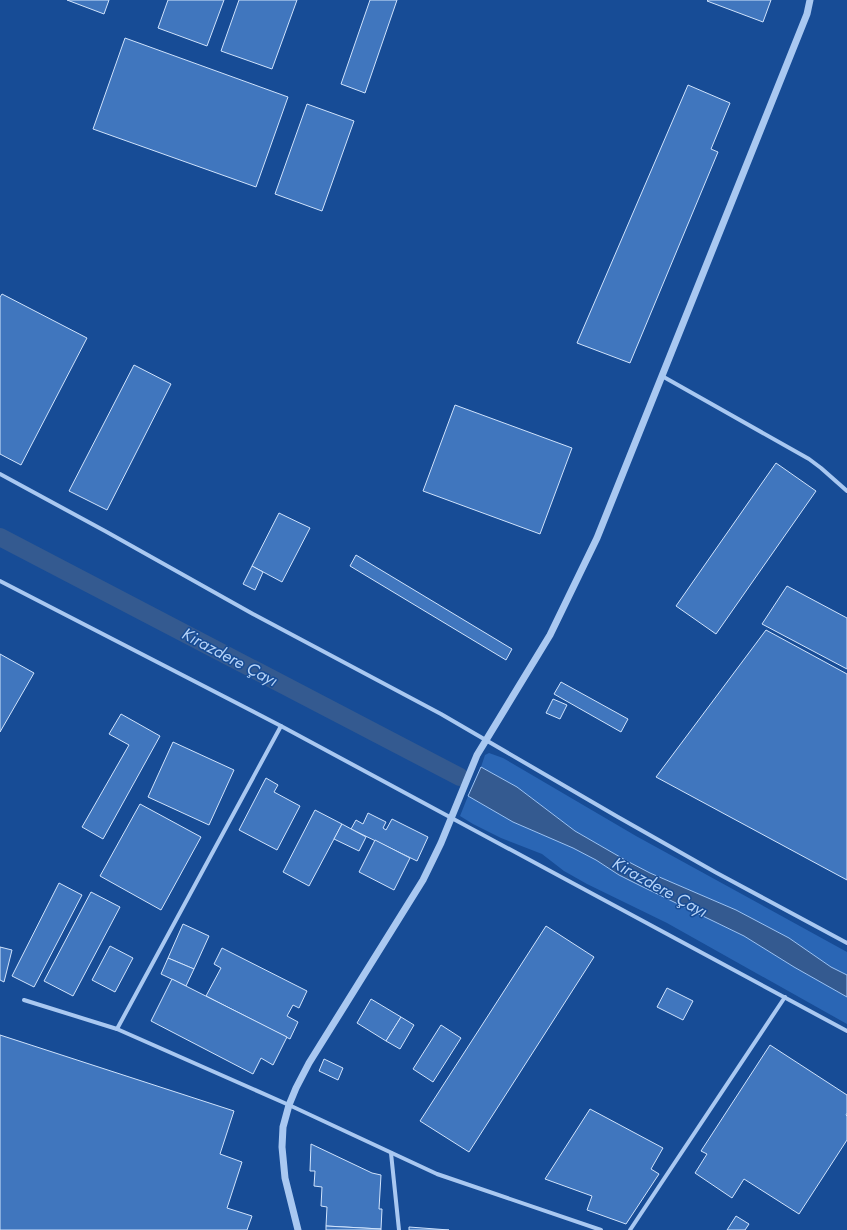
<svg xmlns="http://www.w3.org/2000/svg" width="847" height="1230" font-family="Jost,sans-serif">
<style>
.green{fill:#2a66b5}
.water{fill:#345a90;stroke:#9cc3f4}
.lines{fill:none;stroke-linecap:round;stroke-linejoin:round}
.river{stroke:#345a90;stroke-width:18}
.building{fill:#4076be;stroke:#d0e3fc}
.minor{stroke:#a9c8f1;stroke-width:4}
.tertiary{stroke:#a9c8f1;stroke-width:7}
.labels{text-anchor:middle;stroke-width:3;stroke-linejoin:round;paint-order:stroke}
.water-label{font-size:17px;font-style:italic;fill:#b5d3f8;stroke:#174c96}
</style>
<rect width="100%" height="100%" fill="#174c96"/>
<!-- green -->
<g class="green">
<path d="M489 753 503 758 636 836 847 952V975L831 967 789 938 736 910 650 873 627 861 575 831 517 787 481 767 485 755Z"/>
<path d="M468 796 513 822 573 848 596 860 619 875 643 887 744 936 794 967 847 997V1024L667 923 587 884 564 871 542 854 501 838 473 824 460 816Z"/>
</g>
<!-- water -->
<path class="water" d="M481 767 517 787 575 831 627 861 650 873 736 910 789 938 831 967 847 975V997L794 967 744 936 643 887 619 875 596 860 573 848 513 822 468 796Z"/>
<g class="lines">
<!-- river -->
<path class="river" d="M0 537 460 777"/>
</g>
<!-- building -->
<g class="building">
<path d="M67 0H109L104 14Z"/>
<path d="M168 0H224L207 46 158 28Z"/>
<path d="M239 0H297L272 69 221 51Z"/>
<path d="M370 0H397L365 93 341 84Z"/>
<path d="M708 0H771L763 22 707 1Z"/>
<path d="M125 38 288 97 256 187 93 129Z"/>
<path d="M688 85 730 103 711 149 718 152 630 363 577 343Z"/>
<path d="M307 104 354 121 322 211 275 194Z"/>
<path d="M2 294 87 338 21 465 0 454V297Z"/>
<path d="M134 365 171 384 107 510 69 491Z"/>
<path d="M455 405 572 448 540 534 423 491Z"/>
<path d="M776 463 816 491 716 634 676 606Z"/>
<path d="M279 513 310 528 282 582 252 566Z"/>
<path d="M356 555 512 649 506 660 350 566Z"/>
<path d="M252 566 263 572 255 590 243 584Z"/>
<path d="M787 586 847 618V669L762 624Z"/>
<path d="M766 630 847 674V880L656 777Z"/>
<path d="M0 654 34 673 0 732Z"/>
<path d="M561 682 628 719 621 732 554 694Z"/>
<path d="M553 699 567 705 560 719 546 713Z"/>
<path d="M121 714 160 736 103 839 82 827 129 745 109 734Z"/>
<path d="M173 742 234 770 209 825 148 797Z"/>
<path d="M266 778 278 785 274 792 300 806 277 850 239 830Z"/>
<path d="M140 804 201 837 161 910 100 876Z"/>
<path d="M315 810 342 824 309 886 283 872Z"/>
<path d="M368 813 386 822 383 828 386 830 392 819 428 837 417 861 351 829 356 820 363 824Z"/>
<path d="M342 824 366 837 359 851 334 839Z"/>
<path d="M375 840 410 858 394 890 359 872Z"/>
<path d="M59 883 82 895 34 987 12 976Z"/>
<path d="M91 892 120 907 73 996 44 981Z"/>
<path d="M183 924 209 936 194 969 168 958Z"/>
<path d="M546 926 594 957 469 1152 420 1121Z"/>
<path d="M110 946 133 958 115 992 92 980Z"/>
<path d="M0 947 12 950 4 982 0 980Z"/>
<path d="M222 948 307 991 299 1008 293 1005 287 1016 298 1022 290 1039 206 996 221 968 214 964Z"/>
<path d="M168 958 194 969 186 986 161 974Z"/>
<path d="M172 979 287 1037 273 1065 261 1058 253 1074 151 1021Z"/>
<path d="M667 988 693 1001 683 1020 657 1007Z"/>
<path d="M371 999 401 1017 386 1041 357 1023Z"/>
<path d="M401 1017 414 1025 400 1049 386 1041Z"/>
<path d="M441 1025 461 1038 433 1082 413 1069Z"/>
<path d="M0 1035 234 1111 220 1154 242 1162 227 1208 252 1216 247 1230H0Z"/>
<path d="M770 1045 847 1095V1113L846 1115 847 1116V1140L799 1214 744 1179 732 1198 695 1173 707 1154 701 1151Z"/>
<path d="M324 1059 343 1068 338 1080 319 1071Z"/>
<path d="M590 1109 663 1148 651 1169 659 1174 626 1224 587 1210 592 1196 545 1179Z"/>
<path d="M311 1144 372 1173 381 1175 379 1209H382L381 1229 326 1226 327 1207 321 1206 322 1187 314 1186 315 1171H310Z"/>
<path d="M736 1216 749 1224 745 1230H727Z"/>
<path d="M326 1226 381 1229V1230H326Z"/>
<path d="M409 1227 449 1230H409Z"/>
</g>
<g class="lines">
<!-- minor -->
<g class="minor">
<path d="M662 376 809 459 821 468 847 491"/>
<path d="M0 474 105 531 253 614 441 714 618 817 715 872 847 943"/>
<path d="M0 581 281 726 847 1031"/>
<path d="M24 1000 117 1029 289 1105 437 1174 601 1230"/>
<path d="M117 1029 281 726"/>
<path d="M391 1153 399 1230"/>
<path d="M630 1230 785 997"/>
</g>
<!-- tertiary -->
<path class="tertiary" d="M298 1230 285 1178 282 1147 283 1127 289 1105 296 1088 309 1063 423 880 441 843 477 755 550 635 597 538 807 14 810 0"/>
</g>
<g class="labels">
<!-- water labels -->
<g class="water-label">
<text transform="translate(230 657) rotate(28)" y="6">Kirazdere Çayı</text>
<text transform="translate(660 887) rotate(29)" y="6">Kirazdere Çayı</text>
</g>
</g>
</svg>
